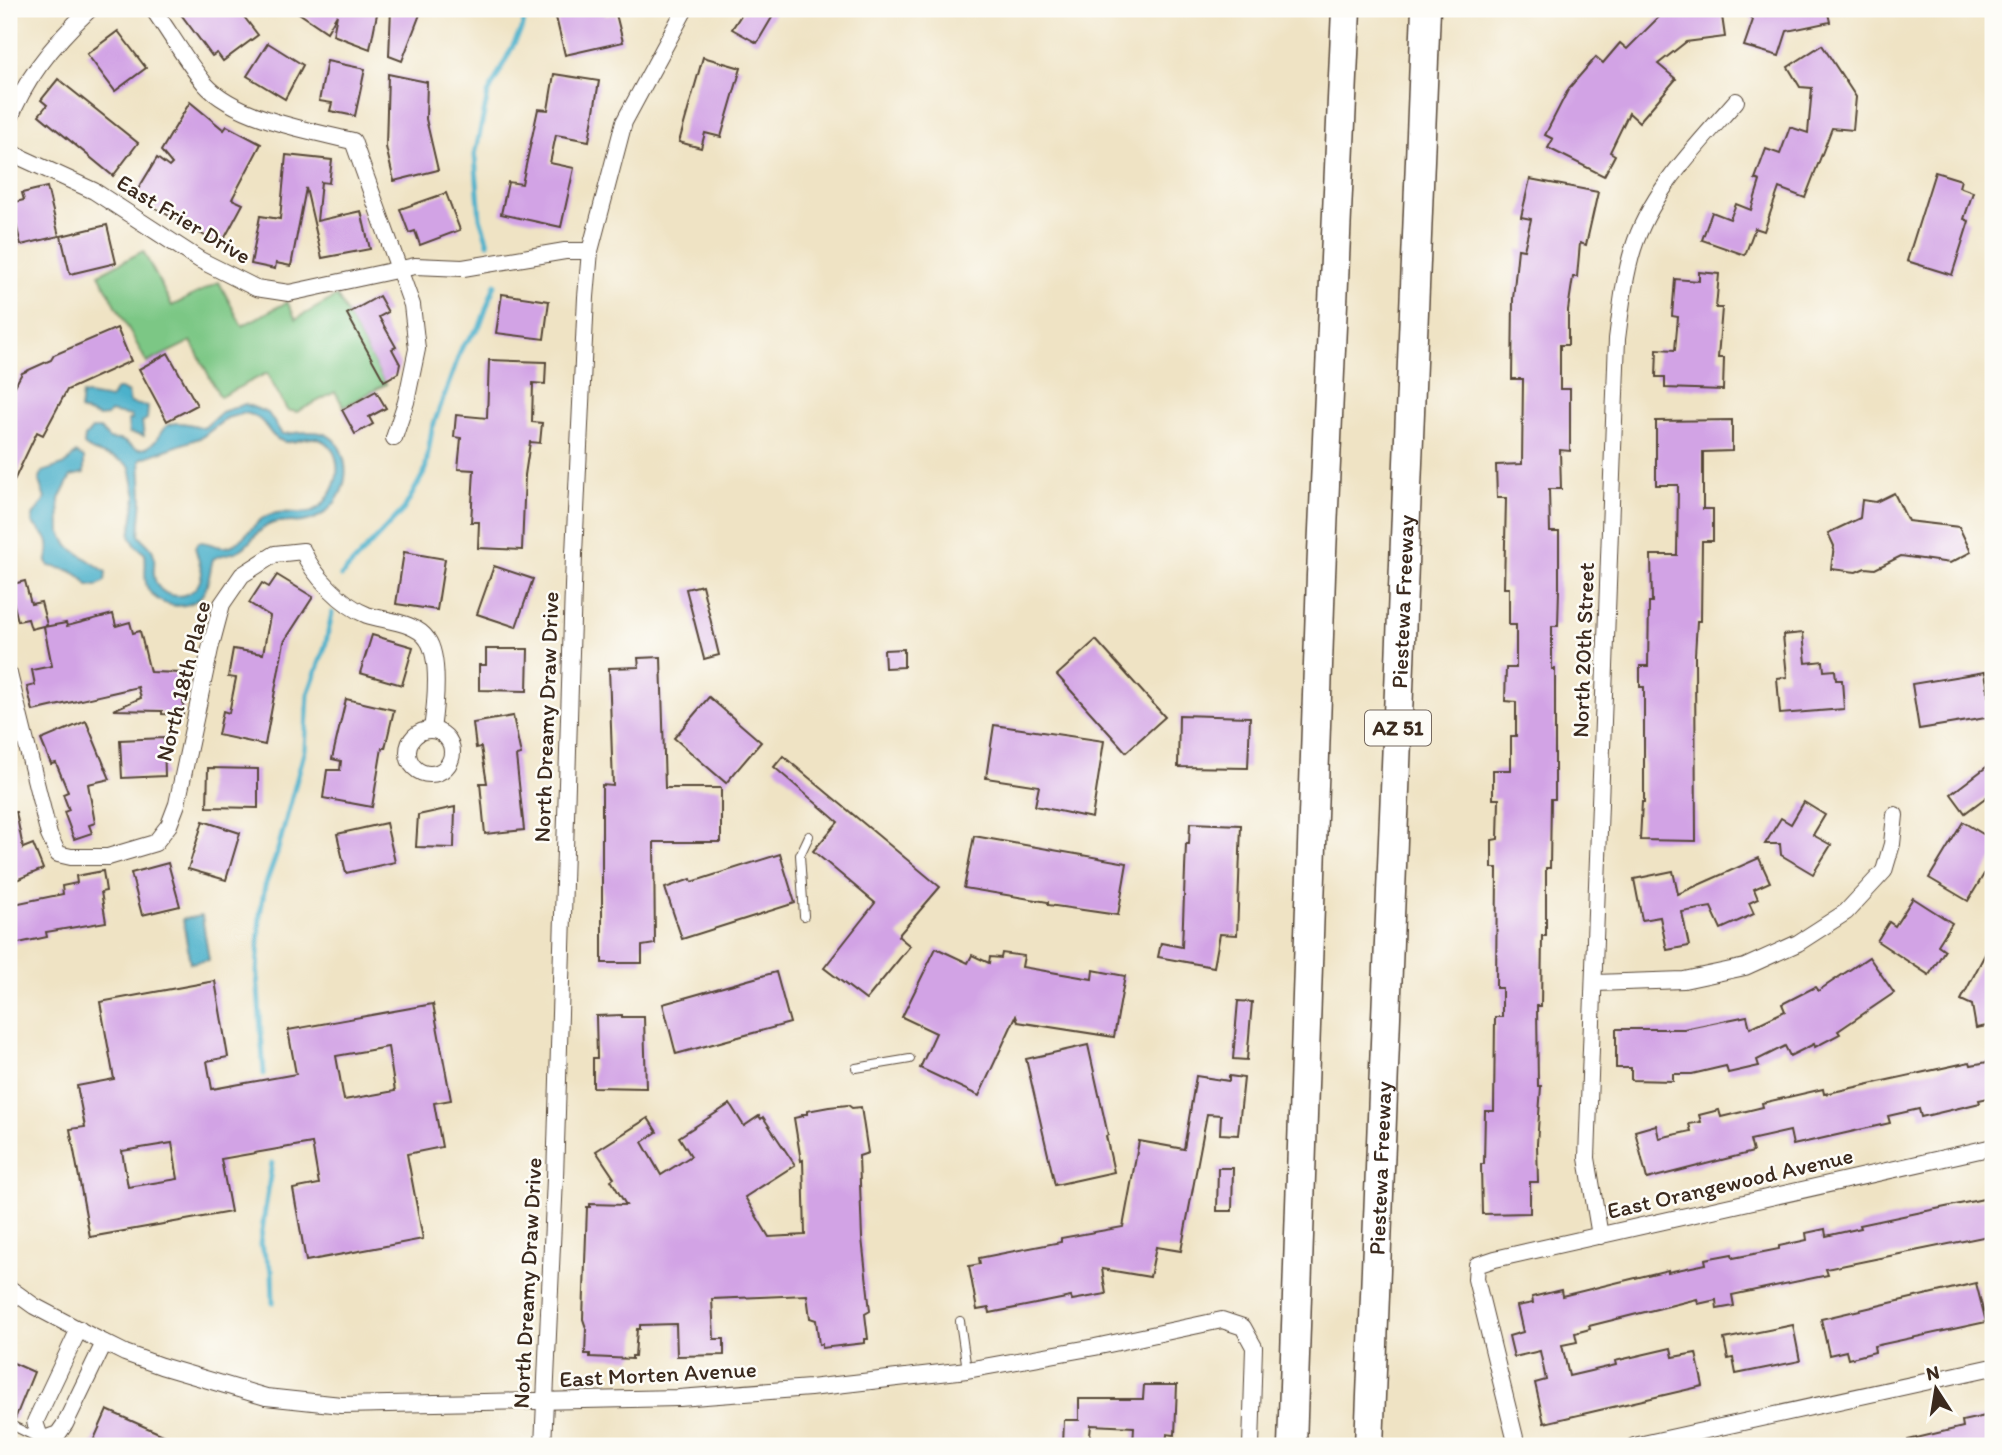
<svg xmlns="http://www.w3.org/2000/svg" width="2002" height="1455" font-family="Itim,sans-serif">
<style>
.green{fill:#7bc785;stroke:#5b7852;stroke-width:2}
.water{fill:#4cb1cb;stroke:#446e74;stroke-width:2;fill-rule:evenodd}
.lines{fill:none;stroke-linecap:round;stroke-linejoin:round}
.stream{stroke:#4cb1cb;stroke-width:5}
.building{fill:#d2a3e5;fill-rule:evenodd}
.service-casing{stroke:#564637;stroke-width:10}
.minor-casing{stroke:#564637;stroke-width:18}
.motorway-casing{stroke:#564637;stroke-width:31}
.service{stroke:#fff;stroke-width:8}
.minor{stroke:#fff;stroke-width:16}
.motorway{stroke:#fff;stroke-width:28}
.labels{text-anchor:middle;stroke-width:5;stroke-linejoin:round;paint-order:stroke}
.shield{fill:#fdfcf7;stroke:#75695f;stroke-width:2}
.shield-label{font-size:21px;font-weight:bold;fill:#3b2a1e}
.street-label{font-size:23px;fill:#3b2a1e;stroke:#fdfcf7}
</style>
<rect width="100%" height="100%" fill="#fdfcf7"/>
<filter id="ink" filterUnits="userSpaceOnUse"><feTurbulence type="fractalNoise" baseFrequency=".0143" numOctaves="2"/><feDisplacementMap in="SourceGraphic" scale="14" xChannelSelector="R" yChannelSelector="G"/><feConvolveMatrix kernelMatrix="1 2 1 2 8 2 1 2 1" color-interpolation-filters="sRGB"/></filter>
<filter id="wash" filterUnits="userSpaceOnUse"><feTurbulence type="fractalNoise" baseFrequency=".00686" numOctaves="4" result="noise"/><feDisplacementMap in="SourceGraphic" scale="28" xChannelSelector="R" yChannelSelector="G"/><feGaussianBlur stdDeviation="1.57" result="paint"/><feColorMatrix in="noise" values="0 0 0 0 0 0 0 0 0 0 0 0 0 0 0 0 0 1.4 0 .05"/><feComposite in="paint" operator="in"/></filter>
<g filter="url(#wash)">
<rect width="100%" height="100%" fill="#efe3c4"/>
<!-- green -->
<path class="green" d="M143 251 172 306 219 282 242 326 287 302 296 319 337 296 386 384 344 407 335 392 297 412 287 410 267 373 220 397 191 341 147 363 99 274Z"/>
<!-- water -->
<g class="water">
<path d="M116 389H121L128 393 130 403 148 407 147 419 142 422 144 436 129 433 128 420H132L131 416 110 412 107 416 99 417 80 410 82 394 110 399Z"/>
<path d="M245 404 268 413 282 434C305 433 331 424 342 453 354 483 334 517 303 522 292 524 282 519 271 524 259 528 253 540 243 548 234 555 223 553 213 559 209 572 210 584 202 595 188 613 156 607 147 587 143 576 147 565 145 554L136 546 130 536 136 497 130 467C115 453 99 458 84 445L85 437 92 429H100L109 439C113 440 117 440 120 440 128 442 132 450 141 449 171 443 148 411 204 428L222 412ZM245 413C269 418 265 435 282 441 294 446 306 434 319 439 327 442 334 450 336 458 339 469 337 480 332 490 313 530 289 502 263 518 251 526 244 541 230 546 218 550 210 541 199 542L195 547 202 572C201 581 197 590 187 594 172 600 156 592 154 575 153 568 156 559 153 552 151 545 143 542 139 535L142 497 140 459 202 437 227 418Z"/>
<path d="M76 453 84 458V473L71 476 59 499 60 531 68 546 106 572 105 581 96 586 88 585C78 570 65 569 49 566 45 556 47 565 48 554 51 538 42 533 32 523L33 516 45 499 39 481 42 472 66 464Z"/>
<path d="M202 916 209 960 190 963 183 919Z"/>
</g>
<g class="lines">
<!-- stream -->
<g class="stream">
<path d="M488 243 480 218 475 155 488 94 523 26 526 9"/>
<path d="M341 576 404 509 425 471 432 429 462 347 480 326 495 284"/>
<path d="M264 1074 257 975 260 914 265 886 277 853 305 749 308 694 325 647 332 613"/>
<path d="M272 1163 260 1244 272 1271 273 1303"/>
</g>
</g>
<g id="blocks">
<!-- building -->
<g class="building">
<path d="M177 9H238L258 35 223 61 217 53 212 56Z"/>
<path d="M293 9H378L370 49 333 35 337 15 327 32Z"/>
<path d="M391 9H422L402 61 389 56Z"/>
<path d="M554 9H604L605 16 616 14 623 42 565 55Z"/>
<path d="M745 9H777L757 43 732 29Z"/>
<path d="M1660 9H1721L1725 37 1686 42 1658 64 1676 79 1639 122 1629 113 1610 152 1615 155 1604 176 1548 148 1553 139 1545 135 1569 88 1596 57 1603 63 1620 43 1627 49 1661 15Z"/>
<path d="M1743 9H1827L1830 22 1787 31 1779 56 1744 46 1753 20Z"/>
<path d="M118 31 146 68 115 91 87 54Z"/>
<path d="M268 43 303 65 285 99 247 76Z"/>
<path d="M1822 45 1856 97 1853 130 1832 128 1805 198 1779 188 1764 231 1755 228 1745 255 1702 240 1712 212 1730 219 1736 204 1751 210 1760 181 1755 179 1766 149 1780 154 1790 127 1808 133 1812 88 1800 87 1788 67Z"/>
<path d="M703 57 741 68 721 137 705 133 701 148 679 142Z"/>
<path d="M327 61 365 69 355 116 330 111 332 103 319 101Z"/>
<path d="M388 74 427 82 426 119 438 170 394 181 386 147Z"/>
<path d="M554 74 599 81 589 141 556 135 550 163 574 168 561 227 501 214 508 182 522 184 538 109 548 110Z"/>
<path d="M58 79 138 143 113 176 39 115 47 105 41 100Z"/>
<path d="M190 102 224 130 227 126 261 144 232 199 243 204 221 245 134 196 157 158 169 167 172 164 161 151Z"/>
<path d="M286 155 332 160 329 183 321 182 317 221 361 211 370 249 322 258 306 188 291 266 276 263 275 269 251 264 260 216 280 219Z"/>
<path d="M1935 172 1961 180 1959 187 1973 192 1964 219 1969 221 1952 275 1907 261Z"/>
<path d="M1530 179 1598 192 1586 245 1580 243 1577 277H1573L1568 310V345H1560V389H1570V451L1560 450 1561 489H1549L1550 532H1559V588L1558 626H1552V669H1555V799H1551L1550 868H1546V936H1542L1541 1006H1537L1538 1086H1541L1537 1144 1538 1182H1530V1213L1482 1214 1481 1164H1484L1485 1111H1494L1495 1017H1502V988H1496L1497 868H1492V840L1498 839 1499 799H1493V770H1511V736H1516V702L1505 701 1506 668H1516V625H1509V588H1504L1506 498H1497L1496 465 1522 464 1523 379H1512L1513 299 1518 249 1524 250 1531 219 1521 217Z"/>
<path d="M47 187 59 236 21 245 11 203 24 200 22 193Z"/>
<path d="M446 193 460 230 420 245 415 231 409 233 400 209Z"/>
<path d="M107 225 116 263 70 274 61 236Z"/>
<path d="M1699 272 1719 274 1716 308H1722L1718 358H1724L1723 390 1665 388V377H1656L1657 349 1675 350 1678 317 1672 316 1675 279 1699 281Z"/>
<path d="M502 294 549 301 544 339 496 333Z"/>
<path d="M379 296 388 312 379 317 396 347 392 349 400 364 398 373 384 381 347 314Z"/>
<path d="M117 328 131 361 67 390 43 435 37 432 9 491V397L22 373 51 360 54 355Z"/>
<path d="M168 353 197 405 167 421 139 369Z"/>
<path d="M489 360 546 362 545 384 533 383 532 422 542 423 540 443 530 442 525 475 522 550 478 548 479 522H471L474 470 458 469 461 438 454 437 456 415 487 418Z"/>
<path d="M376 391 386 408 369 417 373 424 355 434 342 410Z"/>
<path d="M1732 420V451L1703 452V509H1713V541H1702L1701 621H1697L1695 655 1696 841 1640 840 1642 802H1644V687H1640V666H1648L1649 602H1652L1651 555H1677L1678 485H1656V421Z"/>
<path d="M1894 493 1908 521 1959 527 1971 552 1950 563 1901 556 1875 569 1865 568 1856 572 1831 569 1834 546 1828 533 1860 518 1862 500 1876 502Z"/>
<path d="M404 552 445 559 437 610 396 604Z"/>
<path d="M494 566 533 579 516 627 477 614Z"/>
<path d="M277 575 313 597 284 642 265 745 218 735 223 711 229 713 236 678 228 677 233 649 263 654 270 616 249 603 262 583 269 587Z"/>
<path d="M25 581 31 604 41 602 47 625 31 629 28 619 18 621 9 585Z"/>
<path d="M702 585 719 655 704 659 686 589Z"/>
<path d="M113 614 116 626 130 622 133 633 140 631 150 672 184 673 183 715 162 714V711L113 710 141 698 138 687 33 711 27 687 35 685 32 670 52 666 44 627 66 623 67 626Z"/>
<path d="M1803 633 1806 663 1823 661 1824 671 1835 670 1836 680H1842L1844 709 1780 714 1777 678 1787 677 1783 635Z"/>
<path d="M372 635 413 647 402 685 360 673Z"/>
<path d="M1096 640 1165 717 1126 752 1057 675Z"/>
<path d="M486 649H528L527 691 479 690V665H486Z"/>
<path d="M904 649V667L885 668 884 650Z"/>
<path d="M661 657 665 788H721V842H654L655 944 642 946V963H602V785L613 786 609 668 639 667 638 658Z"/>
<path d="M1985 672 1992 717 1919 729 1912 684Z"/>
<path d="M709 697 761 742 726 783 674 738Z"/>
<path d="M346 699 394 710 385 748H382L372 807 323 798 327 770H340L341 761 332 759Z"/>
<path d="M1179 715 1250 717 1248 768 1178 767Z"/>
<path d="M513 716 521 755 516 756 524 830 485 834 480 783H487L481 747 476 748 473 723Z"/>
<path d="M86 721 110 779 88 784 95 823 89 825 92 833 74 839 64 812 69 810 63 794 68 792 56 763 51 764 41 740Z"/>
<path d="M994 725 1104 741 1092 818 1035 806 1039 786 986 778Z"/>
<path d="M164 738 165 776 122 778 120 740Z"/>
<path d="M783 756 940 887 898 936 910 946 866 1000 824 968 875 903 813 851 838 822 774 767Z"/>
<path d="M1993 762V792L1965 813 1951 794Z"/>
<path d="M208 768 258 769V808L207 807Z"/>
<path d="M1804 802 1825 815 1813 835 1831 845 1813 874 1781 855 1780 844H1765L1781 818 1791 824Z"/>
<path d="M455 807 454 848 416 847 418 815Z"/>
<path d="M9 812H16L23 848 33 844 43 869 9 883Z"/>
<path d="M203 821 240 833 226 880 188 869Z"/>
<path d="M1963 822 1993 840V859L1968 901 1929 878Z"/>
<path d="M386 823 395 862 346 873 337 834Z"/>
<path d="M1190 823 1241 825 1237 935 1220 934 1214 967 1158 957 1161 943 1182 947 1186 844H1189Z"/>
<path d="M974 836 1127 863 1118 915 1048 905V902L964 888Z"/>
<path d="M780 854 795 903 682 939 665 888 691 879 692 882Z"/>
<path d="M1759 858 1770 882 1754 889 1758 899 1749 903 1754 914 1721 929 1711 907 1682 912 1689 946 1667 950 1660 917 1642 920 1634 879 1673 871 1678 894Z"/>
<path d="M168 863 180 906 142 915 131 873Z"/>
<path d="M103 871 106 891 101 892 106 922 46 932 47 937 9 945V905L63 894 62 886 77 883 76 876Z"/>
<path d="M1913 898 1952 923 1938 945 1945 950 1929 975 1877 941 1889 922 1895 926Z"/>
<path d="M1993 939V1025L1976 1028 1972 1005 1961 1000Z"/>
<path d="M936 948 968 963 972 955 989 963 990 957 1001 958 1002 953 1024 956 1022 967 1092 979 1093 970 1125 976 1114 1037 1018 1022 1016 1016 979 1096 920 1068 936 1033 902 1017Z"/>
<path d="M1869 957 1894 993 1838 1031 1840 1034 1815 1047 1814 1044 1790 1056 1785 1046 1757 1060 1759 1066 1728 1073 1726 1066 1692 1074H1673V1081L1631 1080V1068H1616V1029H1684L1747 1016 1750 1028 1785 1011 1782 1004 1815 987 1818 991Z"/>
<path d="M776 972 790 1023 676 1054 663 1004Z"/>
<path d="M215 981 228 1057 207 1061 212 1089 296 1074 288 1030 433 1004 451 1100 434 1103 442 1147 407 1154 423 1239 306 1261 293 1189 319 1184 312 1143 221 1159 231 1212 90 1237 70 1129 85 1127 77 1086 114 1079 100 1002ZM388 1047 395 1091 344 1100 336 1056ZM172 1143 178 1179 128 1187 122 1151Z"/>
<path d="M1238 1001 1252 1002 1247 1060 1233 1059Z"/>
<path d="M622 1015V1017H644L646 1088 593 1087V1058H597L596 1016Z"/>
<path d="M1088 1045 1108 1135 1106 1136 1114 1172 1055 1185 1026 1059Z"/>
<path d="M1993 1061V1097L1979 1100 1980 1103 1921 1117 1919 1109 1888 1116 1890 1123 1793 1145 1790 1131 1750 1140 1753 1152 1647 1179 1635 1131 1656 1125 1659 1138 1691 1131 1689 1124 1701 1122 1699 1115 1719 1110 1721 1117 1763 1107 1762 1103 1823 1089 1824 1094 1970 1062 1971 1065Z"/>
<path d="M1196 1076 1229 1081V1076L1244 1078 1238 1135 1220 1134 1221 1115 1207 1114 1181 1251 1156 1247 1150 1277 1102 1269 1106 1294 1072 1300 1071 1297 990 1313 989 1308 977 1310 969 1266 980 1264 979 1258 1061 1242V1238L1123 1227 1139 1141 1184 1149Z"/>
<path d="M730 1104 744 1126 759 1116 761 1119 763 1117 795 1165 745 1197 769 1237 805 1235 803 1160 801 1161 794 1118 803 1116 802 1114H807V1111L829 1107 848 1105 852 1108 861 1107 868 1153 859 1156 862 1238 870 1311 865 1314 868 1339H865V1343L822 1348V1344L819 1345 816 1320 810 1318 807 1295 712 1299 714 1339H724V1355L677 1356 676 1324 640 1325V1329H637L635 1356H632V1359L590 1357V1354H585L586 1328 583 1319 587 1207H590V1204L626 1205 611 1180 614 1178 596 1151 648 1118 657 1132 642 1142 661 1175 691 1156 679 1137Z"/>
<path d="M1218 1168H1233L1232 1211H1217Z"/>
<path d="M1993 1197V1235L1826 1269 1828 1275 1732 1295 1734 1306 1717 1309 1716 1300 1698 1304 1697 1299 1589 1326 1590 1329 1575 1333 1577 1342 1562 1345 1569 1376 1616 1365 1615 1361 1671 1348 1673 1357 1696 1353 1703 1386 1544 1423 1535 1383 1546 1380 1540 1351 1514 1357 1509 1336 1523 1332 1517 1306 1533 1303 1532 1297 1561 1290 1562 1296 1668 1270V1272L1706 1264 1705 1259 1732 1254 1733 1258 1779 1249V1246L1807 1240 1806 1233 1825 1229 1826 1236 1861 1228 1860 1225Z"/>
<path d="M1976 1283 1986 1322 1874 1346 1875 1352 1848 1359 1846 1351 1829 1355 1821 1319Z"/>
<path d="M1793 1325 1800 1361 1736 1374 1733 1358 1728 1359 1724 1339Z"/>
<path d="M9 1361 34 1372 15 1419 9 1418Z"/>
<path d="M1144 1385H1177L1175 1435 1167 1434 1166 1446H1133L1134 1427 1091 1425 1089 1446H1063L1064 1420H1079V1399H1143Z"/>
<path d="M107 1410 188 1446H91Z"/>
<path d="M1990 1415 1993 1429V1446H1909L1908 1440 1963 1427 1962 1421Z"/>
</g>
</g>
</g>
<g filter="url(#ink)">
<use href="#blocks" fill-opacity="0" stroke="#564637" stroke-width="2"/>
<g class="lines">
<!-- service casing -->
<g class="service-casing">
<g id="service">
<path d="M804 916 800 855 809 836"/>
<path d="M856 1068 910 1059"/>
<path d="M960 1321 967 1370"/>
<path d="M9 1424 54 1446"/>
</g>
</g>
<!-- minor casing -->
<g class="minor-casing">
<g id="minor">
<path d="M153 9C170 33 186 61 205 84 235 118 310 131 353 141L412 305 417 349 406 402 394 438"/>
<path d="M9 121C25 77 57 40 90 9"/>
<path d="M9 152 94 191 200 260 256 288 289 293 415 266 463 268 565 251H590"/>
<path d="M9 674 49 835 58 854 71 857H108L155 843 169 825 177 804 210 649 222 604 242 575 275 554 303 551C312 574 343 606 367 615 385 621 416 622 427 639 441 658 435 708 432 730"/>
<circle cx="430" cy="752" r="22"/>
<path d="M1595 983 1684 980 1745 967 1798 943 1846 912 1884 871 1892 844 1895 815"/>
<path d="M1600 1236 1587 1158 1617 339C1621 309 1624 278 1633 249 1651 191 1697 146 1736 101"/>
<path d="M9 1288 34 1306 89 1335 125 1353 161 1366 266 1397 341 1405 679 1398 810 1388 967 1370 1095 1347 1222 1320 1243 1327 1254 1347 1251 1446"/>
<path d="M41 1440 58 1434 65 1424 104 1343"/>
<path d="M38 1446 41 1440 35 1422 79 1329"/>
<path d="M543 1446 555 1178 574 554 586 297 590 251 624 122 685 9"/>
<path d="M1517 1446 1476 1279 1477 1265 1495 1259 1993 1147"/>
<path d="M1634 1446 1993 1367"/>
</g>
</g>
<!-- motorway casing -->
<g class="motorway-casing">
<g id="motorway">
<path d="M1292 1446 1321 575 1346 9"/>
<path id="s1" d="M1369 1446 1426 9"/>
</g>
</g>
<!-- service -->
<use href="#service" class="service"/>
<!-- minor -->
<use href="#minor" class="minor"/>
<!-- motorway -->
<use href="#motorway" class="motorway"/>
</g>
</g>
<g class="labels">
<!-- shield labels -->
<rect class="shield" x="1365" y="710.5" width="66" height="35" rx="5"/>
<g class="shield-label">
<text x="1398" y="735">AZ 51</text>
</g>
<!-- street labels -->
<g class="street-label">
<text transform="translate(184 219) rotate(31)" y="8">East Frier Drive</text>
<text dy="8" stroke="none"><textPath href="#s1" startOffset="845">Piestewa Freeway</textPath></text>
<text transform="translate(1583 650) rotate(-88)" y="8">North 20th Street</text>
<text transform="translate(183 681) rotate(-76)" y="8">North 18th Place</text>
<text transform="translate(546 717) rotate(-88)" y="8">North Dreamy Draw Drive</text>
<text dy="8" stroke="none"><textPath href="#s1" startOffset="278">Piestewa Freeway</textPath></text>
<text transform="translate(1730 1183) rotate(-13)" y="8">East Orangewood Avenue</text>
<text transform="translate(527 1283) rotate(-87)" y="8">North Dreamy Draw Drive</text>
<text transform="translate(658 1374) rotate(-3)" y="8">East Morten Avenue</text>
</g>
</g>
<!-- margin -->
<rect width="2002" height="1455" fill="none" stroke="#fdfcf7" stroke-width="35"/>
<!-- north arrow -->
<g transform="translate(1936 1389) rotate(348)" stroke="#fdfcf7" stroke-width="5" paint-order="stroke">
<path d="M0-5L12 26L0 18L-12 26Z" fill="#3b2a1e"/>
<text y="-10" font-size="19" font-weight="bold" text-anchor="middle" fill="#3b2a1e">N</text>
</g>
</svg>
